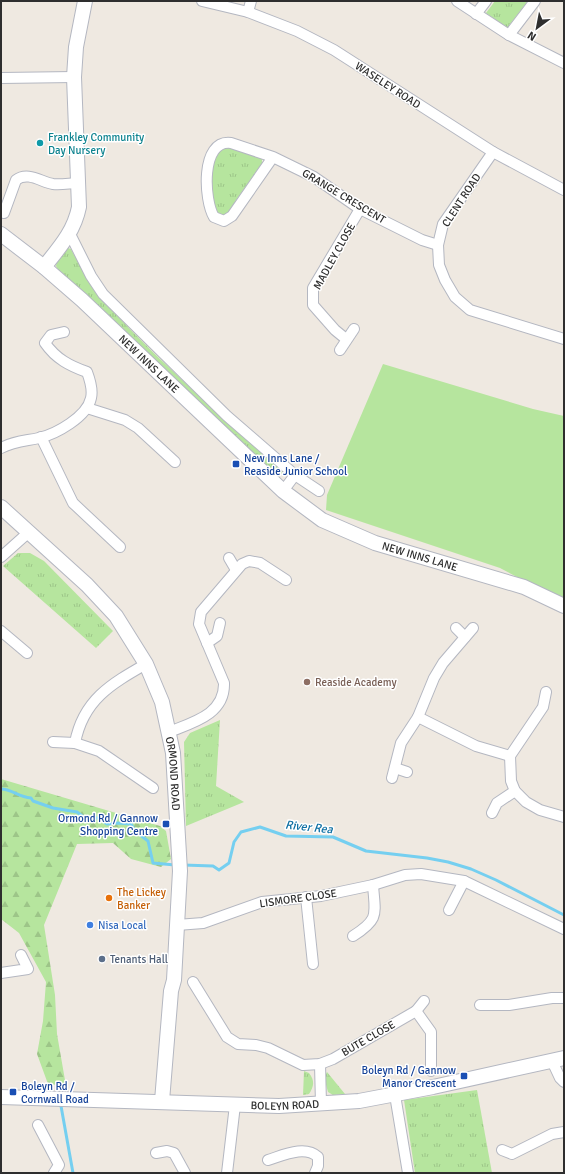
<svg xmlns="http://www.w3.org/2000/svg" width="565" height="1174" font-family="Signika,sans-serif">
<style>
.grass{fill:url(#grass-tufts)}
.forest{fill:url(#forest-firs)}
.park{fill:#b6e59e}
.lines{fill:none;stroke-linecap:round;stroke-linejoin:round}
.stream{stroke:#75cff0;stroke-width:3}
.street-casing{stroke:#b4b7c1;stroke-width:12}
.secondary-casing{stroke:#b4b7c1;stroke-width:16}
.street{stroke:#fff;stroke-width:10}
.secondary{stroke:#fff;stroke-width:14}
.culture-dot{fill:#0f9aa8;stroke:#fff;stroke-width:1.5}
.transit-dot{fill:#1a4fb4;stroke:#fff;stroke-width:1.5}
.education-dot{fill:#8d6e63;stroke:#fff;stroke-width:1.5}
.food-dot{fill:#e8710a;stroke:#fff;stroke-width:1.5}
.shop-dot{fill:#3f7fe0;stroke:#fff;stroke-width:1.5}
.service-dot{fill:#5c6f8a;stroke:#fff;stroke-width:1.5}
.labels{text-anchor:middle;stroke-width:3;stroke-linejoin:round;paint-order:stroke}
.street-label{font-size:11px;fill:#2e2e2e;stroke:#fff}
.culture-label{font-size:11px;fill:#0d838f;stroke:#fff;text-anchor:start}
.transit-label{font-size:11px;fill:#164399;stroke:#fff;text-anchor:start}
.education-label{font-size:11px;fill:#785e54;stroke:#fff;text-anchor:start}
.food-label{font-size:11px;fill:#c56008;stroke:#fff;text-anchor:start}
.shop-label{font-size:11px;fill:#366cbe;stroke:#fff;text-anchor:start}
.service-label{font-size:11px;fill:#4e5e75;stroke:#fff;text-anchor:start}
.water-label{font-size:12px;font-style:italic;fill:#0d6fa3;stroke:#fff}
</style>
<defs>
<pattern id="grass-tufts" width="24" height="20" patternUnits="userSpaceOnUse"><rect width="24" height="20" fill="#b6e59e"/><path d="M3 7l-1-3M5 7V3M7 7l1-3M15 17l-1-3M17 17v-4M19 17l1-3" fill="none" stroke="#9dc588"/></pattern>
<pattern id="forest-firs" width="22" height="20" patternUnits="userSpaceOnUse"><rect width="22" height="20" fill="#b6e59e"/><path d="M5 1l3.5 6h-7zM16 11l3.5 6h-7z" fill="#9dc588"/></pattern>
</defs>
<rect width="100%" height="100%" fill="#efe9e1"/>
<!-- grass -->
<g class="grass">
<path d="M495 1H528L507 28 486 13Z"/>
<path d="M227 147 262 158V164L236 200 229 215 223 218 215 211 210 170 215 153Z"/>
<path d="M68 248 71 249C95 296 123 322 160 359 201 398 241 434 284 470L279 477H274L60 273 56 266C58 258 61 253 68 248Z"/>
<path d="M18 553H30L44 561 113 631 96 648 3 566Z"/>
<path d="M220 720 216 786 244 802 186 826 184 742 190 733Z"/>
<path d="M304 1071 309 1073C315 1081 314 1086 309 1094L303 1095Z"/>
<path d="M327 1072 345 1094 333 1095 328 1092 324 1077Z"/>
<path d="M477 1090 492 1173H415L404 1100Z"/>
</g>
<!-- forest -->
<path class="forest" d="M1 779 160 826 166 831 171 859 161 867 131 859 113 843 77 844 44 925 55 995 57 1034 66 1086 48 1084 37 1054 43 1021 46 982 19 933 1 919Z"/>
<!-- park -->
<path class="park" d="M383 364 533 409 564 416V602L500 568 326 510 327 495Z"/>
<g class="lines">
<!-- stream -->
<g class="stream">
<path d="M1 789C12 789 18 797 31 798L33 801 53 808 77 812 85 818H99L107 824 118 823 131 824 135 831 148 841 153 863 175 865"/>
<path d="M183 865 213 866 219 870 229 863 234 842 241 832 260 827 286 836 333 837 366 851 427 858 448 862 471 869 496 880 564 915"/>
<path d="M61 1106 73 1173"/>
</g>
<!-- street casing -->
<g class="street-casing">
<g id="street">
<path d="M202 1 248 12 297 31 334 50 493 152 564 190"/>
<path d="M457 1 509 35 564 63"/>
<path d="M248 12 251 1"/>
<path d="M476 14 486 1"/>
<path d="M509 35 535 1"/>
<path d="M1 78 74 77"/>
<path d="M493 152 443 224 438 245 439 265 445 280 455 297 470 310 564 339"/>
<path d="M273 157 232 216 224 221 214 217C204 201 200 139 231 143L273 157 314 177 360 209 422 240 438 245"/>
<path d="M4 213 16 180C28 171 41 182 53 184 61 185 71 183 79 183"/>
<path d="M70 234 91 276 103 294 227 416 295 475 283 491"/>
<path d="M346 339 335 330 313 305V288L360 209"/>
<path d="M340 350 354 329"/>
<path d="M87 408 125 420 138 428 175 462"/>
<path d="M41 437 73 503 120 547"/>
<path d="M1 448C14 441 25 441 39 438 56 434 87 417 91 398 93 390 90 380 87 372 70 366 56 359 45 343L51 335 64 332"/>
<path d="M295 475 319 491"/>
<path d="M1 557 29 532"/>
<path d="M229 558 236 570"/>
<path d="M456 628 465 637"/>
<path d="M1 631 27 653"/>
<path d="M207 643 217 636 220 623"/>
<path d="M546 692 543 707 510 756 511 781 515 791 526 802 540 810 564 817"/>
<path d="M418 717 476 746 510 756"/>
<path d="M169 732C194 722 225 714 224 683L199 624 201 612 242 564 249 561 260 563 286 580"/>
<path d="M53 742 75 743 99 751 153 788"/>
<path d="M75 743C83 700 111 684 146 664"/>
<path d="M395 768 407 772"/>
<path d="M392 778 401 743 418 717 434 678 443 663 473 628"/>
<path d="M492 813 497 803 515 791"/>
<path d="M306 897 313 964"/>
<path d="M449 910 464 881"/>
<path d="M177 925 203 923 262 902 321 896 373 885 405 875 421 874 464 881 564 929"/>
<path d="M353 936C380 919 375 914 373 885"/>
<path d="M1 973 28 969 21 955"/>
<path d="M193 982 227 1037 238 1044 256 1045 268 1048 303 1065 320 1064 333 1059 416 1011 431 1032V1071"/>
<path d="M480 1005H509L552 998H564"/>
<path d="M416 1011 424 1001"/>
<path d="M552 1061 560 1078 564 1082"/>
<path d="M320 1064 321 1104"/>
<path d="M395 1095 408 1173"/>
<path d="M38 1125 59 1165 54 1173"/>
<path d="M502 1150 512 1154 552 1134 564 1132"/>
<path d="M156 1153 167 1151 174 1153 185 1173"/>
<path d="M268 1160C284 1155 305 1145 318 1157V1166L315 1173"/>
<path d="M227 1173 235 1105"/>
</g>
</g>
<!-- secondary casing -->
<g class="secondary-casing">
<g id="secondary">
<path id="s1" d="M1 234 44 267 82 300 283 491 322 520 375 543 524 587 564 606"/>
<path d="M44 267C59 248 74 232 79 207L74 77 76 47 85 1"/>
<path id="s2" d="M1 507 87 585 116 616 146 664 162 702 173 753 180 871 174 980 171 991 162 1101"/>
<path id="s3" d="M1 1097 279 1106 359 1101 433 1087 564 1058"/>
</g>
</g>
<!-- street -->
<use href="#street" class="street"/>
<!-- secondary -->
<use href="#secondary" class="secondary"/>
</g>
<!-- markers -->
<circle class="culture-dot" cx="40" cy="143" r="4"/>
<g class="transit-dot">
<rect x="232" y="460" width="8" height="8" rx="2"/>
<rect x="162" y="820" width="8" height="8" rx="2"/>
<rect x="460" y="1072" width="8" height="8" rx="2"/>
<rect x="9" y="1088" width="8" height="8" rx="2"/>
</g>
<circle class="education-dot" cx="307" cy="682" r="4"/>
<circle class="food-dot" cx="109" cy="898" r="4"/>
<circle class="shop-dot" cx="90" cy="925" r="4"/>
<circle class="service-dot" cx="102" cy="959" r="4"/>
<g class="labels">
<!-- street labels -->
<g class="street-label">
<text transform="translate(388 85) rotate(33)" y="4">WASELEY ROAD</text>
<text transform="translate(344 196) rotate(31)" y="4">GRANGE CRESCENT</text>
<text transform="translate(461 200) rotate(-57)" y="4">CLENT ROAD</text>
<text transform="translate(334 256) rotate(-61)" y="4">MADLEY CLOSE</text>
<text dy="4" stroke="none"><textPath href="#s1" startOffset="197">NEW INNS LANE</textPath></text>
<text dy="4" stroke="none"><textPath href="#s1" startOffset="535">NEW INNS LANE</textPath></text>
<text dy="4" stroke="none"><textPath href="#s2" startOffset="329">ORMOND ROAD</textPath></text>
<text transform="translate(298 898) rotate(-8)" y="4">LISMORE CLOSE</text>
<text transform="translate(368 1038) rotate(-30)" y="4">BUTE CLOSE</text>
<text dy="4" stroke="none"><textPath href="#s3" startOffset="284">BOLEYN ROAD</textPath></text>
</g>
<!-- culture labels -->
<g class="culture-label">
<text x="48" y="141">Frankley Community<tspan x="48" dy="13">Day Nursery</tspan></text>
</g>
<!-- transit labels -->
<g class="transit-label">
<text x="244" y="462">New Inns Lane /<tspan x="244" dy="13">Reaside Junior School</tspan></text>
<text x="158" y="822" text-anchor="end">Ormond Rd / Gannow<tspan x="158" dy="13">Shopping Centre</tspan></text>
<text x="456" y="1074" text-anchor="end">Boleyn Rd / Gannow<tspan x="456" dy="13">Manor Crescent</tspan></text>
<text x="21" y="1090">Boleyn Rd /<tspan x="21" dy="13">Cornwall Road</tspan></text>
</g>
<!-- education labels -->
<g class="education-label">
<text x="315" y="686">Reaside Academy</text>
</g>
<!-- food labels -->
<g class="food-label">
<text x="117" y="896">The Lickey<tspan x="117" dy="13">Banker</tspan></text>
</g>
<!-- shop labels -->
<g class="shop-label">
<text x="98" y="929">Nisa Local</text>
</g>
<!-- service labels -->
<g class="service-label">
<text x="110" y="963">Tenants Hall</text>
</g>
<!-- water labels -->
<g class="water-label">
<text transform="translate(309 827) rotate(6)" y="4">River Rea</text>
</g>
</g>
<!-- border -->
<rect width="565" height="1174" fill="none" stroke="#2e2e2e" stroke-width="4"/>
<!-- north arrow -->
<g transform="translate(537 28) rotate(212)" stroke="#ffffff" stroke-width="3" paint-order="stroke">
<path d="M0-3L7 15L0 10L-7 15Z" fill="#2e2e2e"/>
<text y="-6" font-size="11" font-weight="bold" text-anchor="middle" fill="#2e2e2e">N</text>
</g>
</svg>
